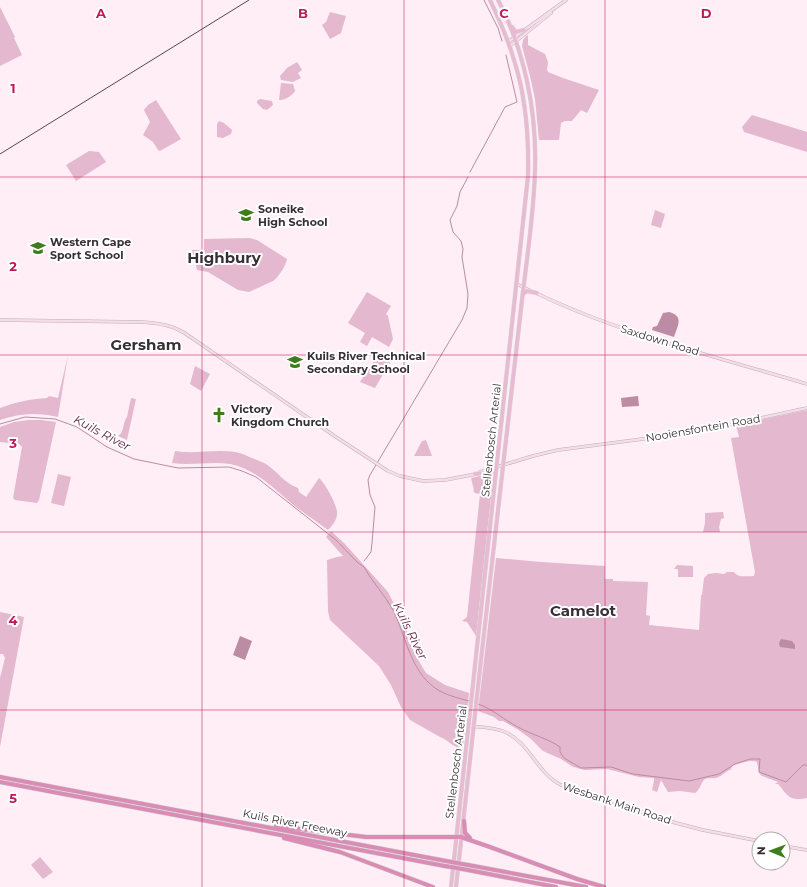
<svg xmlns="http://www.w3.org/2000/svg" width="807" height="887" font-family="Montserrat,sans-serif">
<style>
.green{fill:#e4b8ce}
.water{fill:#bc8ba4}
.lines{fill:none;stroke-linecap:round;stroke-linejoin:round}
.stream{stroke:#bc8ba4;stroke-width:1}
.secondary-casing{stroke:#c0adb6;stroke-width:3.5}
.primary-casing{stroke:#d7d5d6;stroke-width:4.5}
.highway-casing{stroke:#d7d5d6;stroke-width:5}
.secondary{stroke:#f4dde9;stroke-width:2.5}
.primary{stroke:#e8bbd3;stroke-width:3.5}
.highway{stroke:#d98db5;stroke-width:4}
.rail{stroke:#52484d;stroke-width:1}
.highway-bridge-casing{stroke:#d7d5d6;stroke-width:5;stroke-linecap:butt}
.highway-bridge{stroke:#d98db5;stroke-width:4}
.grid{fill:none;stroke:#c2185b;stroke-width:1;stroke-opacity:0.55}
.labels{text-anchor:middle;stroke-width:4;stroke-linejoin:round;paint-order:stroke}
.poi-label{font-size:11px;font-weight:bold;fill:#372f33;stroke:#fff;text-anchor:start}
.street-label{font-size:11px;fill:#372f33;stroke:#fff}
.water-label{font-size:12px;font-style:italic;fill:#63274a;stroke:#fff}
.district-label{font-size:15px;font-weight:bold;fill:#372f33;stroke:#fff}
.grid-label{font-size:13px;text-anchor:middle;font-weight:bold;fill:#c2185b;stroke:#fff;stroke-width:4;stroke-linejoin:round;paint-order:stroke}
</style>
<rect width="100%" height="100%" fill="#ffeef6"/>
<!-- green -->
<g class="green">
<path d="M0 7 15 37 14 38 22 55 0 66Z"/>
<path d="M330 12 346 16 341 33 330 39 322 25 326 22Z"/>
<path d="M527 35 528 36V45L545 54 548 62 547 70 548 72 563 78 599 90 587 113 581 110 572 121H565L561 123 559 140H539L535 99 530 76 522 46 523 40Z"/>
<path d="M297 62 302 70 298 73 301 78 293 82 281 80 280 76 287 68Z"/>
<path d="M281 83 293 84 295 91C293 95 284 101 279 100Z"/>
<path d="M260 99 272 101 273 105 267 110 263 109 257 103V101Z"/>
<path d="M156 100 181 139 160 151 158 150 153 142 143 135 150 122 144 110 148 105Z"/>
<path d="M752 115 807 132V152L744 132 742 127Z"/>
<path d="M219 121 224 123 232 130 231 134 223 138 217 137V124Z"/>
<path d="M89 151 99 152 106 162 76 181 66 165Z"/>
<path d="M655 210 665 214 661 228 651 225Z"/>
<path d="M250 238 257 240 287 259C286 265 279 277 273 281L249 292 238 290 208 272 197 270 192 250H204V239Z"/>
<path d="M367 292 391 306 386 314 388 316 393 339 389 347 372 337 367 346 360 342 365 333 348 323Z"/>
<path d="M68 355 58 417C38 412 19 413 0 420V408C16 402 30 399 47 398L49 396 58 398Z"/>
<path d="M380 355 390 362 375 388 360 382 377 356Z"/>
<path d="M195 366 210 374 201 391 190 384Z"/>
<path d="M131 398 136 399 127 440 118 436C125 432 122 423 127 417Z"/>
<path d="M807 410V798C789 801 789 797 778 784H775L778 782 762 776 759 773 757 762C749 759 741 764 733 765L731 769H733C726 770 723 776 716 778 713 779 707 777 704 780 700 784 701 789 695 793L680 791 668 792 661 780 657 792 652 790 654 781V778L639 777 607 769 585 770 573 767 561 759 543 751 531 739 517 729 503 721H499L494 717 478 711 496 558 541 562 605 566V579H613V581L648 582 646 615 650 616 649 625 699 630 701 595H702L704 578 708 574 716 573 724 574 727 572H734C738 578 747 576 754 576L755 572 731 438 739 437 736 425Z"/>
<path d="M29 420H41L56 422 39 500 37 503 15 500 13 498 22 447 19 444 0 442V427L14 422Z"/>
<path d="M426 440 432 456H414L422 441Z"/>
<path d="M175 451C197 455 221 447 243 454 247 456 262 462 266 464 277 471 285 484 298 488L299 492 306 497 319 478C325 483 338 506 337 514 337 520 332 526 328 530 316 521 302 512 291 503 272 487 255 469 230 464 211 461 191 466 172 463Z"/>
<path d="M58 474 71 477 64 506 51 503Z"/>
<path d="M489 474 492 475 493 479 476 636 467 622 462 621 467 617 480 494 475 493 473 491 474 490 471 478Z"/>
<path d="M723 512 724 518 721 519 719 527 720 532H703L705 523V513Z"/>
<path d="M331 531 344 543 388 592 406 628 414 653 426 673 445 685 469 693 463 747C454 750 448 739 440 737L410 720 401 707 391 685 379 666 330 620 328 611 327 560 337 557 343 556 326 537Z"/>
<path d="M677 565 693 566V577H678V569H674Z"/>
<path d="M0 612 24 617 0 747V678L5 658 3 654H0Z"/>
<path d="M40 857 53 872 43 879 31 865Z"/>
</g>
<!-- water -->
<g class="water">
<path d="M669 312C684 316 678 325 674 337L652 330 653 327 657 326 663 313Z"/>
<path d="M638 396 639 406 622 407 621 398Z"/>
<path d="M240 636 252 641 245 660 233 655Z"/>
<path d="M781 639 792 641 795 645V649L780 647 779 643Z"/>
</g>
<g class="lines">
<!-- stream -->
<g class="stream">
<path d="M484 0 498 28 502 41"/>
<path d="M470 172 505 107 517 102 506 55"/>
<path d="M0 424 25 417 55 419 77 427 107 447 134 459 178 468 229 467 242 471 256 477 336 540 357 562 364 567C372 582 385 595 393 610 406 636 410 670 435 688 445 695 458 698 469 701"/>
<path d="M364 561 371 552 372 543 375 507 370 495 368 480 370 475 462 320 467 308 468 294 462 257 463 249 461 241 453 232 450 220 457 206 460 192 468 177"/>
<path d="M478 704C493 709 504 720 518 727 532 735 547 738 560 747V752L564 758 581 768 611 767 633 774 689 781 719 774 735 764 750 759H760L759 772 786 782 803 765H807"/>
</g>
<!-- secondary casing -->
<g class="secondary-casing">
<g id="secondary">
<path d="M508 42 566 0"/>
<path d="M510 46 551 13"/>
<path d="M517 284 531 291"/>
<path d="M536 293C621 334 717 357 807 384"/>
<path d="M0 320 140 322C159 323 174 325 189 336L336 437 388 471 400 476 423 481 445 480 476 474"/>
<path d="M480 472 533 456 558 450 697 432 807 408"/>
<path d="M468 726C480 727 494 727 505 732 530 743 537 773 561 785L676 823 703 830 759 841"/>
<path d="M783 846 807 850"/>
</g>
</g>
<!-- primary casing -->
<g class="primary-casing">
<g id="primary">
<path d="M512 27 516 32 524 30"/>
<path d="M523 294 527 291 537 293"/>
<path d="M475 474 491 472 493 474 495 479"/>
<path d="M451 887 528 176C529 137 526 97 514 60 508 39 499 19 490 0"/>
<path d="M456 887C471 750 486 612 502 475 509 417 515 358 522 300 527 257 534 213 535 170 537 113 525 51 498 0"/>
</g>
</g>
<!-- highway casing -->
<g class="highway-casing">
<g id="highway">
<path d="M0 777 446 861"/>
<path d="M0 782 445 866"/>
<path d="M464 821 465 833 470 838"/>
<path d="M276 826 366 837H461L490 847 577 879 604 887"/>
<path d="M284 838 340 852 433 887"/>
<path d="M468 865 586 887"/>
<path d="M468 870 556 887"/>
</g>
</g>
<!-- secondary -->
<use href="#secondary" class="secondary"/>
<!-- primary -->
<use href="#primary" class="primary"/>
<!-- highway -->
<use href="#highway" class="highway"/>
<!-- rail -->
<path class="rail" d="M0 154 249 0"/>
<!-- highway-bridge casing -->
<g class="highway-bridge-casing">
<g id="highway-bridge">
<path d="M446 861 468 865"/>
<path d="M445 866 468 870"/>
</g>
</g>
<!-- highway-bridge -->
<use href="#highway-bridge" class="highway-bridge"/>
</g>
<!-- grid -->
<path class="grid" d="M202 0V887M404 0V887M605 0V887M0 177H807M0 355H807M0 532H807M0 710H807"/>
<!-- icons -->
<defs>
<g id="school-bare" transform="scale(1.2)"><path d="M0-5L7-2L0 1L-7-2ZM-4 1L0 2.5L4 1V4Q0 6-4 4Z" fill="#3d7d1b" stroke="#fff" stroke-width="2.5" paint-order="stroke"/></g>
<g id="church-bare" transform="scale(1.2)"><path d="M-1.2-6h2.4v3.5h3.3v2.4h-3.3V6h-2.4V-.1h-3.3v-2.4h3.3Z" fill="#3d7d1b" stroke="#fff" stroke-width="2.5" paint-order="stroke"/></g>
</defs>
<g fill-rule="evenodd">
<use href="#school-bare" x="246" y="215"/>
<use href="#school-bare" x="38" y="248"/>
<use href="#school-bare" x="295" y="362"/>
<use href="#church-bare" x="219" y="415"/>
</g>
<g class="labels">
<!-- poi labels -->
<g class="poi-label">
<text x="258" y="213">Soneike<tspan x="258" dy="13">High School</tspan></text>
<text x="50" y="246">Western Cape<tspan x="50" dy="13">Sport School</tspan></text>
<text x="307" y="360">Kuils River Technical<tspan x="307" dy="13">Secondary School</tspan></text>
<text x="231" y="413">Victory<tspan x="231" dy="13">Kingdom Church</tspan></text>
</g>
<!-- street labels -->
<g class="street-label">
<text transform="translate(660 340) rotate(17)" y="4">Saxdown Road</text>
<text transform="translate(703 428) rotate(-10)" y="4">Nooiensfontein Road</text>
<text transform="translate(491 440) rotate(-84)" y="4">Stellenbosch Arterial</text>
<text transform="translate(456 762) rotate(-83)" y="4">Stellenbosch Arterial</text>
<text transform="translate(617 803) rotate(18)" y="4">Wesbank Main Road</text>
<text transform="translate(295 823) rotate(11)" y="4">Kuils River Freeway</text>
</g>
<!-- water labels -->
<g class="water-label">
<text transform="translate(102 433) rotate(28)" y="4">Kuils River</text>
<text transform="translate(410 631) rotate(64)" y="4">Kuils River</text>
</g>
<!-- district labels -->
<g class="district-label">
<text x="224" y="263">Highbury</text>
<text x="146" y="350">Gersham</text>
<text x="583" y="616">Camelot</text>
</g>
</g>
<g class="grid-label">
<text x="101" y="18">A</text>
<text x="303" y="18">B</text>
<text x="504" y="18">C</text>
<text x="706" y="18">D</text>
<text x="13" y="93">1</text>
<text x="13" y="271">2</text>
<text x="13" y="448">3</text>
<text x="13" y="625">4</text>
<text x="13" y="803">5</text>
</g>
<!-- north arrow -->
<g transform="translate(771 851) rotate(271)"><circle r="19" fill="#ffffff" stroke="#afacad"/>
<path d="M0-3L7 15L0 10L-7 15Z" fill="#3d7d1b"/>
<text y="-6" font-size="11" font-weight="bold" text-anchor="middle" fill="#372f33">N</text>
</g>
</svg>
